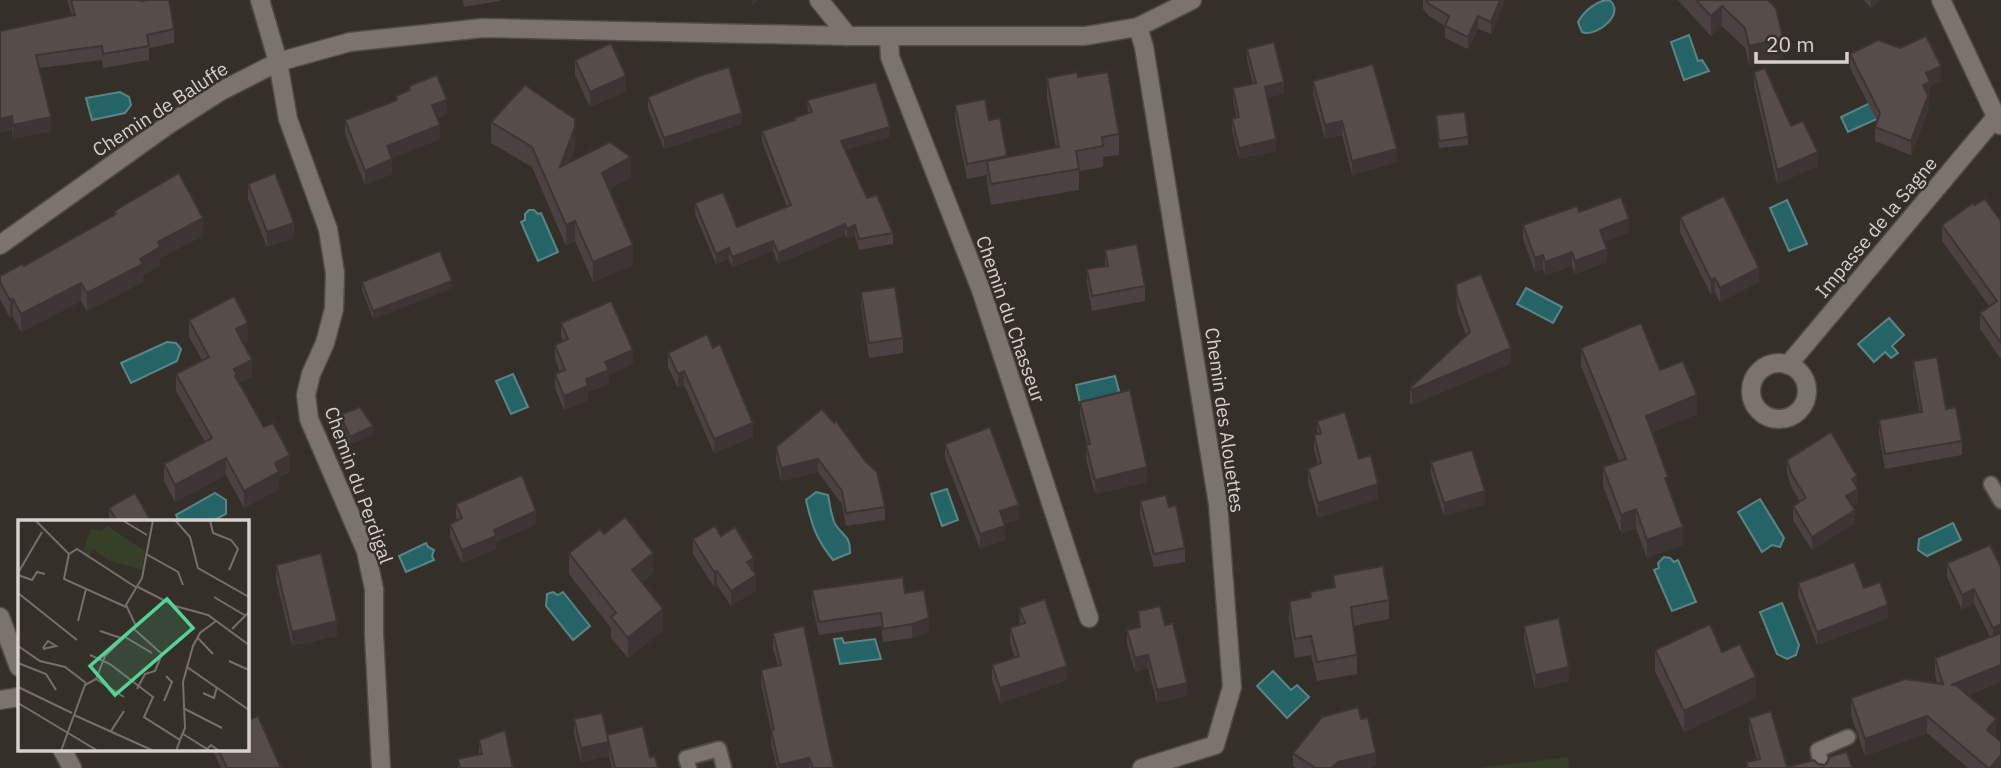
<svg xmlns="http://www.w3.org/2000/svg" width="2001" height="768" font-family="'IBM Plex Sans',sans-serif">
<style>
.green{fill:#364028}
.water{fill:#256466;stroke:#5a8585;stroke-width:2}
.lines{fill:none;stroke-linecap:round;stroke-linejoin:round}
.lane-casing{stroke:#514b46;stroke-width:18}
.street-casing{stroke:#514b46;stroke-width:21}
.lane{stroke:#7b746d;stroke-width:14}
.street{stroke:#7b746d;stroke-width:18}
.wall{fill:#4a4140}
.shaded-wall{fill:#3c3534}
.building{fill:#564c4a;stroke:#3c3534;stroke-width:2}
.labels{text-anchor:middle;stroke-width:5;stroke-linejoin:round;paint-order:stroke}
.street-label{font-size:19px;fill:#d5d1cd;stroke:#352f29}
.inset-road{fill:none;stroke:#75706b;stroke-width:2}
.view{fill:#52d397;fill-opacity:0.15;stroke:#52d397;stroke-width:3.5}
.inset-edge{fill:none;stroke:#d5d1cd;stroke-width:3.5}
</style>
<rect width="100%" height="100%" fill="#352f29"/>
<!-- green -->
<path class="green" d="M1568 757 1569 768H1479Z"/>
<!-- water -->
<g class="water">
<path d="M1609 0C1627 13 1596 38 1582 32L1578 22C1584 11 1597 0 1609 0Z"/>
<path d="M1689 35 1698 61 1702 60 1709 71 1684 80 1671 42Z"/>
<path d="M120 92 129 97 131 105 125 113 92 120 86 98Z"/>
<path d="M1870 103 1877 119 1848 132 1841 117Z"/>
<path d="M1787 200 1807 244 1789 251 1770 208Z"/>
<path d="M529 210H534L538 214 541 213 558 252 538 261 521 222 525 220V214Z"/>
<path d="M1526 288 1562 307 1553 323 1517 304Z"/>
<path d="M1889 318 1904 335 1892 346 1898 353 1891 358 1885 352 1874 362 1858 344Z"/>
<path d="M167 342 176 343 181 349 177 361 131 383 121 363Z"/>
<path d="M513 374 528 407 511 414 496 381Z"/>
<path d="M1115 376 1119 391 1116 395 1080 403 1076 385Z"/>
<path d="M947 489 958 520 942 526 931 494Z"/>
<path d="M816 492 828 495C830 505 831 515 835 524 843 537 850 534 850 553L833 560C816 539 812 526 806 500Z"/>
<path d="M215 493 226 500V514L212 521H179L176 515Z"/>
<path d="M1760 499 1784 538 1780 547 1772 545 1762 552 1738 512Z"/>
<path d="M1953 523 1961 540 1927 556 1918 550 1919 539Z"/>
<path d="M426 543 428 547 434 550 432 556 434 560 406 572 399 556Z"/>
<path d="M1664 557 1670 558 1674 562 1678 560 1696 602 1672 611 1654 570 1659 568 1658 563Z"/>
<path d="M553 592 558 595 563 592 590 626 573 640 546 606 547 594Z"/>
<path d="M1782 603 1799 645 1796 655 1787 659 1777 654 1760 612Z"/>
<path d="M842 638 844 643 875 639 881 659 840 664 834 639Z"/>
<path d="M1273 671 1291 690 1297 685 1309 697 1287 718 1257 686Z"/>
</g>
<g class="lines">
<!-- lane casing -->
<g class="lane-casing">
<g id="lane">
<path d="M1991 484 2001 501"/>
<path d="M689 768 686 758 719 749 724 768"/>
<path d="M1822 768 1818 750 1848 737"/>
</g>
</g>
<!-- street casing -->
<g class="street-casing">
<g id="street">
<path d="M260 0 278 62 288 119 328 229 335 273 334 309 325 343 311 374 306 395 309 419 366 551 374 589V634L381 768"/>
<path d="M819 0 848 36"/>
<path d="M1941 0 2000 125"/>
<path d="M1138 27 1144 47 1218 504 1232 687 1215 745 1142 768"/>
<path d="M889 36 890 57 981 290 1089 618"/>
<path d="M0 245 168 125 221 91 278 62 350 42 483 28 848 36H1085L1138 27 1192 0"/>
<circle cx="1779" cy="391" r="28"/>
<path d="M1788 365 1996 117"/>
<path d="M0 617 19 667"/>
<path d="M0 700 19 697"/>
<path d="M62 749 72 768"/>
</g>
</g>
<!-- lane -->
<use href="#lane" class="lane"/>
<!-- street -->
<use href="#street" class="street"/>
</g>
<!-- wall -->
<g class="wall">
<path d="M67 0H137L174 29V43L149 48V60L103 68 102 60 40 68 51 131 13 139 0 31 72 16Z"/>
<path d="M463 0H500V1L464 7Z"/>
<path d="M1423 0H1505L1491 34 1478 29 1468 49 1445 38V26L1429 16 1423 9Z"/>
<path d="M1678 0H1768L1783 58 1749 65 1745 48 1722 26 1711 36Z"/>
<path d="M1864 0H1881L1871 8Z"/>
<path d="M1247 49 1284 93 1267 98 1276 151 1239 159 1232 130V119L1237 118 1233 100V88L1253 84 1247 60Z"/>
<path d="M1850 54 1941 81 1930 86 1928 111 1911 155 1875 141V127L1877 121 1850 68Z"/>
<path d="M575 60 626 91 590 107 575 75Z"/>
<path d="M1754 72 1818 166 1777 184 1754 86Z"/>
<path d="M1078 77 1119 134V155L1103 157V167L1079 171V190L991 205 987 182V175L967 179 955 120V105L989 120 1007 157 1056 148 1047 99V78Z"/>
<path d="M1313 81 1397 162 1352 175 1342 135 1325 139 1313 95Z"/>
<path d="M409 86 447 114 437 118 440 139 392 158V174L365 185 345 134V120L396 101V96L409 91Z"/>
<path d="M648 97 742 124 664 149 648 109Z"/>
<path d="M807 100 890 137 845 150 867 198 893 233V244L859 250 855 235 847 239 845 235 778 264 773 251 732 267 729 259 716 264 695 214V203L737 227 787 207 762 142V131L794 121V118L808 113Z"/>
<path d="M1436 115 1468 137V145L1439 148Z"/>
<path d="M491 122 575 147 569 163 631 177 609 189 633 265 593 282 575 241 566 246 532 167 491 143Z"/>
<path d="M248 184 294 238 267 247 248 199Z"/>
<path d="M1975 205 2001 221V359L1980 329V313L1990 307 1942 241V225Z"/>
<path d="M114 211 203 236 160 258V265L143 275V282L87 311 81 301 21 332 13 317 10 318 0 299V276L24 266 114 215Z"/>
<path d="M1579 212 1629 232 1604 242 1607 262 1575 274 1572 266 1545 275 1543 269 1535 272 1523 239V225Z"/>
<path d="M1680 217 1759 282 1720 302 1715 293 1711 295 1680 232Z"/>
<path d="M1105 250 1145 286V301L1092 311 1087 284V269L1105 266Z"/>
<path d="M362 282 452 288 373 319 362 290Z"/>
<path d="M1456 284 1511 363 1412 405 1410 403V388L1466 335 1457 310Z"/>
<path d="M861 292 903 338V353L869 358 861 306Z"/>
<path d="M189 320 248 340 243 343 252 377 239 383 290 472 279 477V489L244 508 226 475 175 502 164 481V464L205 442 176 391V374L202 360 189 337Z"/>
<path d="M561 323 633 364 609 374V384L588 392V400L564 410 555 388V374L560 372 555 359V345L563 341 561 337Z"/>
<path d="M1581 348 1660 370 1697 414 1652 432 1668 486 1683 545 1647 558 1636 528 1621 533 1603 486V467L1619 461 1581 366Z"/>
<path d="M668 353 753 437 714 453 684 385 678 388 668 367Z"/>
<path d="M1913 361 1946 409 1962 441V455L1885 469 1879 435V420L1920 413 1913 376Z"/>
<path d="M1080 402 1147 482 1095 494 1086 459 1087 444 1080 416Z"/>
<path d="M822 409 885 507V520L846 526 842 504 818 472 781 481 776 460V447Z"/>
<path d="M340 415 373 434 350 445 340 423Z"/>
<path d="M1317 421 1359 459 1378 499 1318 518 1308 483V469L1318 464 1314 450V435L1317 434Z"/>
<path d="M945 444 1019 519 1004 524 1005 540 980 549 945 458Z"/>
<path d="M1787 460 1857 487 1858 503 1853 506 1855 523 1812 550 1793 520V506L1800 502 1791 486 1787 473Z"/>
<path d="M1431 462 1485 504 1444 516 1431 475Z"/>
<path d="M1140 501 1169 507 1185 548V562L1154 567 1140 515Z"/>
<path d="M456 504 536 524 496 542V549L462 563 450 537V524L457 520 456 517Z"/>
<path d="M109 508 151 521H109Z"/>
<path d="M604 534 653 573 642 582 663 630 628 658 611 638V628L569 574V553Z"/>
<path d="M721 536 754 572 756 590 731 606 717 585 714 587 693 554V539Z"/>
<path d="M1947 563 2001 567V682L1968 695 1996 736 2001 768H1968L1927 733 1865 756 1851 715V698L1937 683 1935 675V658L1990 637 1974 603 1962 610 1947 577Z"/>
<path d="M276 565 337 636 292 646 276 579Z"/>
<path d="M1333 575 1389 600V619L1353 626 1357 655V674L1317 681 1311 655 1295 658 1289 620V601L1310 598V592L1333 588Z"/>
<path d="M1798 583 1864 588 1888 618 1817 645 1798 596Z"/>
<path d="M812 590 905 593 929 632 912 638 883 642 881 626 819 635 812 604Z"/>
<path d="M1019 608 1067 680 1000 703 992 680V665L1015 658 1010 643V628L1020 625Z"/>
<path d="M1138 611 1165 625 1187 696 1157 703 1148 668 1135 672 1127 644V630L1139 627Z"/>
<path d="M1524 626 1569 681 1535 689 1524 639Z"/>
<path d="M773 633 834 768H777L771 744V730L761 684V670L778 666 773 648Z"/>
<path d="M1655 650 1722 652 1756 698 1684 732 1655 671Z"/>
<path d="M1749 718 1787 767 1818 764 1852 768H1746V762L1757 759 1749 731Z"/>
<path d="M574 719 650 757 658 768H612L609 756 581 762 574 734Z"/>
<path d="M1361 719 1376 766 1368 768H1296L1293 766V753Z"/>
<path d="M248 720 281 768H221L212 749H247Z"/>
<path d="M479 740 513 768H458V759L479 754Z"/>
</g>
<!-- shaded-wall -->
<g class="shaded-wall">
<path d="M752 0H759L752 6Z"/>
<path d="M1500 0H1505L1491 34V22Z"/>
<path d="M1871 0H1881L1871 8Z"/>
<path d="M1722 6V26L1711 36V16Z"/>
<path d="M1478 16V29L1468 49V37Z"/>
<path d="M1783 38V58L1749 65V46Z"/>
<path d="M1941 66V81L1930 86 1928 111 1911 155V141L1926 73Z"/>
<path d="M626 76V91L590 107V92Z"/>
<path d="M1284 82V93L1265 98V87Z"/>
<path d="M447 100V114L432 120V105Z"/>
<path d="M742 113V124L664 149V138Z"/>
<path d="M12 116V130L0 133V119Z"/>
<path d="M51 117V131L13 139V125Z"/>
<path d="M1342 121V135L1325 139V125Z"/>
<path d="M440 125V139L387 160V146Z"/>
<path d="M575 127V147L560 188V167Z"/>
<path d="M890 127V137L841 151V141Z"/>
<path d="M1276 139V151L1239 159V148Z"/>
<path d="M1397 149V162L1352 175V161Z"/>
<path d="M1818 152V166L1777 184V170Z"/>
<path d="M631 157V177L602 193V173Z"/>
<path d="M392 159V174L365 185V171Z"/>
<path d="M203 218V236L160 258V265L143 275V282L87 311V293L140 259 158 242Z"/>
<path d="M1629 219V232L1600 243V230Z"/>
<path d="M575 221V241L566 246V225Z"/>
<path d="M294 223V238L267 247V232Z"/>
<path d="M845 224V235L778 264V253Z"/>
<path d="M855 225V235L847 239V229Z"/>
<path d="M773 241V251L732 267V257Z"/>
<path d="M633 245V265L593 282V262Z"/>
<path d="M729 248V259L716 264V254Z"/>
<path d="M1607 249V262L1575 274V261Z"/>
<path d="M1572 252V266L1545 275V262Z"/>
<path d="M1543 255V269L1535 272V258Z"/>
<path d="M1759 268V282L1720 302V288Z"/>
<path d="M1715 278V293L1711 295V280Z"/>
<path d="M452 281V288L373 319V311Z"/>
<path d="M81 283V301L21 332V314Z"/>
<path d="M13 299V317L10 318V300Z"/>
<path d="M248 323V340L236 346V329Z"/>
<path d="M1511 348V363L1412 405V390Z"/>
<path d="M633 350V364L609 374V384L588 392V400L564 410V396L605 362Z"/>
<path d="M252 360V377L237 384 234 369Z"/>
<path d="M684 371V385L678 388V374Z"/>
<path d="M1697 395V414L1646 435V416Z"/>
<path d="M753 423V437L714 453V439Z"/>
<path d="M373 426V434L350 445V437Z"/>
<path d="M290 455V472L279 477V489L244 508V491L275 463Z"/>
<path d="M226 458V475L175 502V485Z"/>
<path d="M818 459V472L781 481V468Z"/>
<path d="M1147 467V482L1095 494V480Z"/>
<path d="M1857 476V489L1852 479Z"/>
<path d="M1378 484V499L1318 518V503Z"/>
<path d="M1858 489V503L1846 510V496Z"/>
<path d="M1485 491V504L1444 516V503Z"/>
<path d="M1019 505V519L1000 525V511Z"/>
<path d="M1636 509V528L1621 533V515Z"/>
<path d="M1855 510V523L1812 550V537Z"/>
<path d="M536 511V524L496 542V549L462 563V550L494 530Z"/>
<path d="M1005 526V540L980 549V534Z"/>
<path d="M1683 527V545L1647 558V540Z"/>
<path d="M653 553V573L632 590V570Z"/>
<path d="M754 558V572L747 562Z"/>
<path d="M717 571V585L714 587V572Z"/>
<path d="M756 575V590L731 606V591Z"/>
<path d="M1974 589V603L1962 610V595Z"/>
<path d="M1888 605V618L1817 645V632Z"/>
<path d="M663 609V630L628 658V638Z"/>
<path d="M929 618V632L912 638V624Z"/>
<path d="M337 621V636L292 646V632Z"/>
<path d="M2001 624V638L1993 642V628Z"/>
<path d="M1148 655V668L1135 672V658Z"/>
<path d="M2001 665V682L1951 701V685Z"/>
<path d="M1067 666V680L1000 703V688Z"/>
<path d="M1569 667V681L1535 689V675Z"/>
<path d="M1756 677V698L1684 732V711Z"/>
<path d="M1187 683V696L1157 703V690Z"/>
<path d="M1927 716V733L1865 756V739Z"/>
<path d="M1996 719V736L1987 746V730Z"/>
<path d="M609 742V756L581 762V748Z"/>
<path d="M1376 753V766L1368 768H1331L1338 762Z"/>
<path d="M2001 755V768H1990Z"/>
<path d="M809 758V768H779V765Z"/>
</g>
<!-- building -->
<g class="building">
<path d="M71 0H137L142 1 149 0H169L174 29 147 35 149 46 103 54 102 46 36 55 51 117 13 125 12 116 0 119V31L75 15Z"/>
<path d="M1426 0H1500L1491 22 1478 16 1468 37 1445 26 1449 16 1429 4Z"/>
<path d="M1696 0H1768L1776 8 1783 38 1749 46 1745 28 1722 6 1711 16Z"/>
<path d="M1926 36 1941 66 1926 73 1930 82 1923 85 1928 96 1911 141 1875 127 1880 113 1850 54 1878 40 1900 48Z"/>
<path d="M1274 42 1284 82 1265 87 1276 139 1239 148 1232 119 1239 117 1233 88 1256 83 1247 49Z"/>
<path d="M611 43 626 76 590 92 575 60Z"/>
<path d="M1373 64 1397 149 1352 161 1342 121 1325 125 1313 81Z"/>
<path d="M729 67 742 113 664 138 648 97 702 75Z"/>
<path d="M1765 68 1791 126 1803 121 1818 152 1777 170 1754 72Z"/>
<path d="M1077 72 1078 77 1108 72 1119 134 1102 137 1103 146 1076 151 1079 169 991 184 987 161 1059 147 1047 78Z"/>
<path d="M437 75 447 100 432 105 440 125 387 146 392 159 365 171 345 120 397 100 396 96 410 90 409 86Z"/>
<path d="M876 82 890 127 841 141 867 198 877 195 893 233 859 239 855 225 847 229 845 224 778 253 773 241 732 257 729 248 716 254 695 203 723 192 737 227 791 205 762 131 795 120 794 118 812 112 807 100Z"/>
<path d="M525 85 575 119V127L560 167 610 142 631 157 602 173 633 245 593 262 575 221 566 225 532 147 491 122Z"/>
<path d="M985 99 989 120 1000 118 1007 156 967 164 955 105Z"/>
<path d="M1465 112 1468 137 1439 141 1436 115Z"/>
<path d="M179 173 203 218 158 242 160 247 140 259 143 264 87 293 81 283 21 314 13 299 10 300 0 282V276L22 264 24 266 116 214 114 211Z"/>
<path d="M275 173 294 223 267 232 248 184Z"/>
<path d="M1724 196 1759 268 1720 288 1715 278 1711 280 1680 217Z"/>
<path d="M1621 197 1629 219 1600 230 1607 249 1575 261 1572 252 1545 262 1543 255 1535 258 1523 225 1577 206 1579 212Z"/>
<path d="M1985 199 2001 221V343L1980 313 1997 301 1942 225 1973 203 1975 205Z"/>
<path d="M1137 244 1145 286 1092 296 1087 269 1108 266 1105 250Z"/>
<path d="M440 251 452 281 373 311 362 282Z"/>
<path d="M1481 274 1511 348 1412 390 1410 388 1470 332 1457 295 1456 284Z"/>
<path d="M895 287 903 338 869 343 861 292Z"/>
<path d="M234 296 248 323 236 329 252 360 234 369 237 375 235 376 264 427 273 423 290 455 275 463 279 472 244 491 226 458 175 485 164 464 212 438 176 374 209 357 189 320Z"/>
<path d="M611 301 633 350 605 362 609 370 586 379 588 386 564 396 555 374 565 370 555 345 568 339 561 323Z"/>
<path d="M1641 323 1660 370 1683 361 1697 395 1646 416 1668 477 1665 478 1683 527 1647 540 1636 509 1621 515 1603 467 1626 459 1581 348Z"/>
<path d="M707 334 713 348 720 344 753 423 714 439 684 371 678 374 668 353Z"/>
<path d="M1937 357 1946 409 1956 407 1962 441 1885 454 1879 420 1922 412 1913 361Z"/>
<path d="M1130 390 1147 467 1095 480 1086 445 1090 444 1080 402Z"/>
<path d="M360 407 373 426 350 437 340 415Z"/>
<path d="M822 409 834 423 836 421 866 462 877 472 885 507 846 513 842 491 818 459 781 468 776 447Z"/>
<path d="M1345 412 1359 459 1371 455 1378 484 1318 503 1308 469 1321 463 1314 435 1321 433 1317 421Z"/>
<path d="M990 427 1019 505 1000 511 1005 526 980 534 945 444Z"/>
<path d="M1831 432 1857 476 1852 479 1858 489 1846 496 1855 510 1812 537 1793 506 1806 498 1791 473 1787 460Z"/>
<path d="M1472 450 1485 491 1444 503 1431 462Z"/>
<path d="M522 475 536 511 494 530 496 536 462 550 450 524 462 518 456 504Z"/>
<path d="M135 493 151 521H117L109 508Z"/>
<path d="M1166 495 1169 507 1176 505 1185 548 1154 554 1140 501Z"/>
<path d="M625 517 653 553 632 570 663 609 628 638 611 617 616 613 569 553 600 529 604 534Z"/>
<path d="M715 526 721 536 735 527 754 558 747 562 756 575 731 591 717 571 714 572 693 539Z"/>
<path d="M1990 545 2001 567V624L1993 628 1974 589 1962 595 1947 563Z"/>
<path d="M321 553 337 621 292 632 276 565Z"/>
<path d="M1854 562 1864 588 1880 582 1888 605 1817 632 1798 583Z"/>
<path d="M1383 566 1389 600 1351 607 1357 655 1317 662 1311 636 1295 639 1289 601 1311 597 1310 592 1335 587 1333 575Z"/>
<path d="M903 577 905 593 924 590 929 618 912 624 883 629 881 613 819 622 812 590Z"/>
<path d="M1045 599 1067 666 1000 688 992 665 1019 656 1010 628 1025 623 1019 608Z"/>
<path d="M1160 606 1165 625 1173 623 1187 683 1157 690 1148 655 1135 658 1127 630 1140 627 1138 611Z"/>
<path d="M1559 618 1569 667 1535 675 1524 626Z"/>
<path d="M1710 624 1722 652 1740 644 1756 677 1684 711 1655 650Z"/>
<path d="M804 626 834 768H813L809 758 779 765 771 730 774 729 761 670 781 665 773 633Z"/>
<path d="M2001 633V665L1951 685H1956L1996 719 1987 730 2001 742V755L1990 768H1988L1927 716 1865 739 1851 698 1905 679 1943 684 1935 658Z"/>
<path d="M1358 707 1361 719 1368 718 1376 753 1338 762 1331 768H1315L1293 753 1322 717Z"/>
<path d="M1771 711 1787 767 1814 760 1818 764 1825 765 1831 756 1847 752 1852 768H1748L1746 762 1760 759 1749 718Z"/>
<path d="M602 713 609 742 581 748 574 719Z"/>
<path d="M247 715 248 720 258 716 281 768H227L218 749H247Z"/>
<path d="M643 726 650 757 655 756 658 768H615L607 735Z"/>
<path d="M505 730 513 768H460L458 759 482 754 479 740Z"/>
</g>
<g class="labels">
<!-- street labels -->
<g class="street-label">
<text transform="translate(160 109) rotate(-33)" y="7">Chemin de Baluffe</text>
<text transform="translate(1876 227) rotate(-50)" y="7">Impasse de la Sagne</text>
<text transform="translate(1011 319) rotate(71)" y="7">Chemin du Chasseur</text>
<text transform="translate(1225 420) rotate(82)" y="7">Chemin des Alouettes</text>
<text transform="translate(359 485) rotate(70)" y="7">Chemin du Perdigal</text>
</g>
</g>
<!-- overview -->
<g transform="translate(18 520)">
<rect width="231" height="231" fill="#352f29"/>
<path d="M89 6 127 31 124 50 90 40 75 29 71 36 65 31 73 8 84 11Z" fill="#364028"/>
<path class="inset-road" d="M17 0 51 34 46 59 108 87M104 0 129 15M157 0 172 17 180 48 231 77M192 0 195 13 213 20 220 29 211 50M51 34 59 29 119 68M128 34 160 52 165 65M0 53 24 12M0 55 14 60 19 52 27 54M120 67 157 86 190 95 231 125M0 73 59 120M196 77 228 96M60 101 68 69M116 109 144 134 137 151 127 154 119 169M214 109 231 92M82 111 106 119M107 117 134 133M179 117 195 134M0 126 22 141 47 147 68 163M25 128 30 121 38 126 25 129M72 135 92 144 135 177 126 197 162 220 158 231M211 141 231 150M0 143 28 154 38 170M169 147 231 190M78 159 106 177M0 167 54 193M185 173 196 178 199 167M146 181 154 162 148 156M0 183 80 231M165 188 204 208M56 195 136 231M93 211 106 191M165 214 189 229 193 225 201 231M162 220 167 208 165 162 175 126 182 113 198 101M43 231 67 165 78 159 87 136 118 106 108 85 124 58 135 0"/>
<path class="view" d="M149 79 175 108 97 175 72 146Z"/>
<rect width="231" height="231" class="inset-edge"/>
</g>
<!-- scale -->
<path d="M1756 52v10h91v-10" fill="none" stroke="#d5d1cd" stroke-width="3.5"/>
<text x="1766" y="52" font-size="21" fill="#d5d1cd" stroke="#352f29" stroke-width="5" paint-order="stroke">20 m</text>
</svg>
